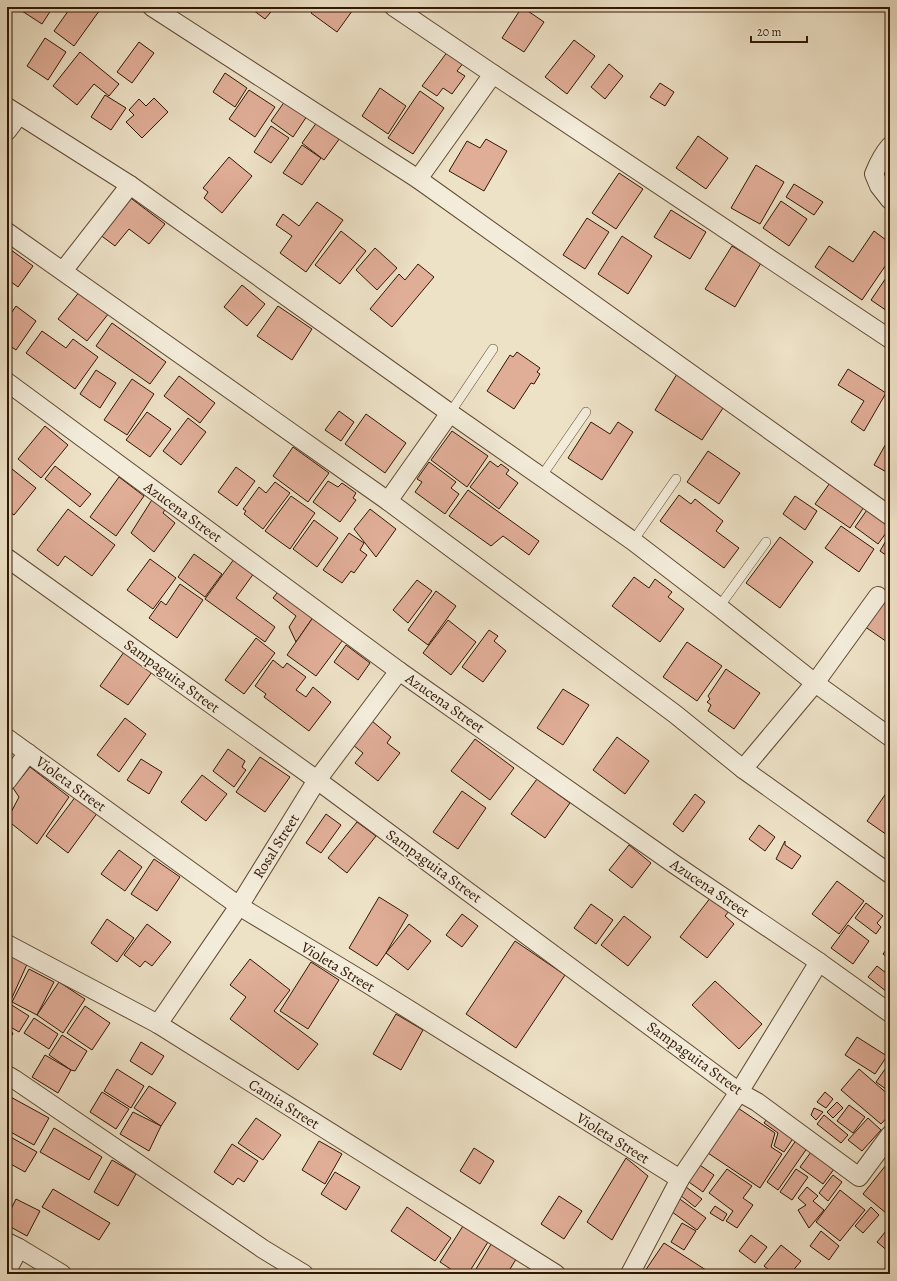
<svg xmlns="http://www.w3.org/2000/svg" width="897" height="1281" font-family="Alegreya,serif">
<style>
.building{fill:#e0ad97;stroke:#321704}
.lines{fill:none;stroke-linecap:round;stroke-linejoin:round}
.lane-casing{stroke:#614a34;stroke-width:10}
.street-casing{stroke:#614a34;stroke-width:20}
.lane{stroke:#f3ecda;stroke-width:9}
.street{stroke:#f3ecda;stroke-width:18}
.labels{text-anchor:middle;stroke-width:3;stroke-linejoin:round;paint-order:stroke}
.street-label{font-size:15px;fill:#321704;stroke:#f3ecda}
</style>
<rect width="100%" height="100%" fill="#ede1c6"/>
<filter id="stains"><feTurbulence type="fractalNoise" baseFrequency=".005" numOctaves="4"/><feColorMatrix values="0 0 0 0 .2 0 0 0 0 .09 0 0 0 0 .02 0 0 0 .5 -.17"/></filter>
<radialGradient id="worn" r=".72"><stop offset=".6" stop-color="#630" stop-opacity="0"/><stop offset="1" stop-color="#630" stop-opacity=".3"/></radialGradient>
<!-- building -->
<g class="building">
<path d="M24 7H53L42 24 22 11Z"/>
<path d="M71 7H102L74 46 54 31Z"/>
<path d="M249 7H275L265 19Z"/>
<path d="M315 7H355L337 32 311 13Z"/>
<path d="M522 7 544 22 524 52 502 38Z"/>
<path d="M45 38 66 52 48 80 27 66Z"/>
<path d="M574 40 595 56 567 94 545 77Z"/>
<path d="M139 42 154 53 132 83 117 72Z"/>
<path d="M448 51 464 62 457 71 465 76 452 94 443 88 437 96 422 86Z"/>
<path d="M80 52 119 84 109 96 94 84 77 105 53 86Z"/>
<path d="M609 64 623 76 605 99 591 87Z"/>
<path d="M225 73 247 88 235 107 213 92Z"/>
<path d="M660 83 674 92 665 106 650 97Z"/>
<path d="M380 88 406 106 388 134 362 116Z"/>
<path d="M249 90 275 107 255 137 229 119Z"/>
<path d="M420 91 444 108 413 154 388 138Z"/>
<path d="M105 95 126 108 111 130 91 117Z"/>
<path d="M154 98 168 112 142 138 126 122 134 115 129 110 139 99 146 106Z"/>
<path d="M285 101 307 116 293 137 271 121Z"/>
<path d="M317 122 340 138 324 160 302 143Z"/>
<path d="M271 126 289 138 271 163 254 152Z"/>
<path d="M698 136 728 158 706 189 676 168Z"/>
<path d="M486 139 507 151 484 191 449 171 467 141 480 148Z"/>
<path d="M302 145 321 158 302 185 283 173Z"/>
<path d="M229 157 252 176 222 213 204 198 208 192 203 188Z"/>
<path d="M756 165 784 182 760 224 731 208Z"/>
<path d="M619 173 643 189 616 229 592 213Z"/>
<path d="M794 184 823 202 814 215 786 197Z"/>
<path d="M128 196 165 224 149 244 129 229 115 246 99 234Z"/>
<path d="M781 201 807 219 789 246 763 228Z"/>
<path d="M317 202 343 220 306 272 280 253 292 236 276 225 283 214 299 226Z"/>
<path d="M671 210 706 232 690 259 654 237Z"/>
<path d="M587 218 609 232 585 269 563 255Z"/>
<path d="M341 231 366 251 340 284 315 265Z"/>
<path d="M874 231 890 243V259L862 300 815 267 829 246 853 262Z"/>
<path d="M622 236 652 256 628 294 598 274Z"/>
<path d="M732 246 761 263 735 307 705 289Z"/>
<path d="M7 247 33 266 18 287 7 279Z"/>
<path d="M375 248 397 268 377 290 356 270Z"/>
<path d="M418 264 434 277 392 327 370 309 399 274 405 280Z"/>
<path d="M888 275 890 276V313L871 300Z"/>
<path d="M242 285 265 304 247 326 224 307Z"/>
<path d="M80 291 109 313 87 341 58 319Z"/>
<path d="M16 306 36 321 16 350 7 344V319Z"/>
<path d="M278 306 312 329 292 360 257 336Z"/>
<path d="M112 323 166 362 150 384 96 346Z"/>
<path d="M42 331 66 348 73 339 98 357 75 389 26 353Z"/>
<path d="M517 352 540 368 537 372 540 374 534 384 531 383 514 409 487 391 510 355 513 357Z"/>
<path d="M848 369 886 393 864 431 851 422 864 401 838 385Z"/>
<path d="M96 370 116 383 100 408 80 394Z"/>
<path d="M677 374 725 405 702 440 655 410Z"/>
<path d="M179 376 215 403 200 423 164 396Z"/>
<path d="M132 379 154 394 127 435 104 420Z"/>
<path d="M339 411 354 422 341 441 325 430Z"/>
<path d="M147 412 171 429 150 457 126 440Z"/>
<path d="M366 414 406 443 385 473 345 444Z"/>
<path d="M188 418 206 432 181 465 163 451Z"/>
<path d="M591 422 610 434 618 422 633 432 602 480 568 458Z"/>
<path d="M45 426 68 445 41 478 18 459Z"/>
<path d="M452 431 488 456 467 487 431 460Z"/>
<path d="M888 440 890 442V474L874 465Z"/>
<path d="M293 447 329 473 308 502 273 476Z"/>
<path d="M708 451 740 473 719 504 687 482Z"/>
<path d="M490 461 498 467 501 464 509 470 506 474 518 483 499 509 470 487Z"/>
<path d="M429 462 456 482 451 488 459 494 445 514 415 492 422 482 417 479Z"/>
<path d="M55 466 91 494 80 507 45 479Z"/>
<path d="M236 467 255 481 237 506 218 492Z"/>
<path d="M12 469 36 488 14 515 7 510V475Z"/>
<path d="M119 477 144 496 116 536 90 517Z"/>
<path d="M832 480 866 504 850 528 815 504Z"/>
<path d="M328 481 338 487 342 483 356 493 353 498 356 500 340 522 313 502Z"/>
<path d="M275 482 290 493 263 529 244 514 246 511 243 509 259 487 266 493Z"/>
<path d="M468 490 539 541 529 555 503 536 491 546 449 516Z"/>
<path d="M155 495 167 506 163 513 175 523 154 552 131 533Z"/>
<path d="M679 495 691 504 695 499 723 521 716 531 739 548 724 568 660 521Z"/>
<path d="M291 496 315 513 290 549 265 531Z"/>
<path d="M795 496 817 511 805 530 783 514Z"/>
<path d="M869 507 890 522V535L886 533 878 544 855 527Z"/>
<path d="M68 509 115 545 92 576 65 556 58 566 37 550Z"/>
<path d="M370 509 396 529 376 557 354 529Z"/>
<path d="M314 520 338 538 317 567 293 549Z"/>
<path d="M841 526 874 549 859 572 825 548Z"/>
<path d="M349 533 364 543 360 550 367 555 354 573 351 571 342 583 323 570Z"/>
<path d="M780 537 813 562 780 608 746 583Z"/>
<path d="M887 539 890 541V558L880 551Z"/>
<path d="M194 554 222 574 205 597 178 577Z"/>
<path d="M237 555 257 569 236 598 275 627 265 642 205 599Z"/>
<path d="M150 559 176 578 153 609 127 590Z"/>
<path d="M634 577 649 588 655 579 672 592 668 597 684 609 660 642 612 606Z"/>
<path d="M417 580 432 591 408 623 393 610Z"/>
<path d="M180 584 203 600 177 638 149 618 161 601 166 605Z"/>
<path d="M890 586V598L885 594Z"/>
<path d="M281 588 316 613 296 642 289 627 296 616 273 598Z"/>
<path d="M436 591 456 606 428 645 408 630Z"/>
<path d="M883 598 890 603V644L864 626Z"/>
<path d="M316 613 345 637 316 676 287 655Z"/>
<path d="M448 620 476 642 451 675 423 653Z"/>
<path d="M489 630 498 636 494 641 506 651 483 682 462 667Z"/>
<path d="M256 638 275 653 244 694 225 680Z"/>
<path d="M687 642 722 666 697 701 663 677Z"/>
<path d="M346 645 370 663 358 680 334 662Z"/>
<path d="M124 652 152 672 128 705 100 686Z"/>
<path d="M273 660 283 668 287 663 306 677 296 690 306 697 313 687 331 702 309 731 264 697 266 694 255 686Z"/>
<path d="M726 669 760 693 734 729 708 711 711 705 707 702 710 699 708 696Z"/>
<path d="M563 689 589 705 563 745 537 728Z"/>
<path d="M125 718 146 734 119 772 97 755Z"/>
<path d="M372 721 391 737 387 743 400 753 378 781 355 763 363 753 353 745Z"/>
<path d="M617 737 649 761 625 794 593 770Z"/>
<path d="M475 739 514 768 490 800 451 771Z"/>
<path d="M7 746 13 752 7 759Z"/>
<path d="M228 749 245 761 242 767 246 770 234 787 213 771Z"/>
<path d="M260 757 290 777 265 812 236 792Z"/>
<path d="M141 759 162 772 149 794 127 780Z"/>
<path d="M30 767 69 797 37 844 7 820 19 797 13 788Z"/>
<path d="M202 775 227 794 206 821 181 802Z"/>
<path d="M537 779 570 803 545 838 511 814Z"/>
<path d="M889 789 890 790V837L867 821Z"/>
<path d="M462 791 486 808 458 849 433 832Z"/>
<path d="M695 794 705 802 683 832 673 824Z"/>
<path d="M76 796 98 812 68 853 46 836Z"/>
<path d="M326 814 341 825 321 853 306 843Z"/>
<path d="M357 822 376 836 347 873 328 858Z"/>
<path d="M759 825 775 837 765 851 749 839Z"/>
<path d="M785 841V845L801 856 792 869 776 859Z"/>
<path d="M629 845 651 863 632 888 609 870Z"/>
<path d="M119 850 142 867 125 891 101 874Z"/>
<path d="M154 859 180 877 157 911 131 894Z"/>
<path d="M837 881 864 901 839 934 812 914Z"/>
<path d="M379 897 408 915 386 953 377 966 349 948Z"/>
<path d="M711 897 729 911 725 916 734 924 707 958 680 937Z"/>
<path d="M866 903 883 916 877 923 881 927 876 934 855 918Z"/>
<path d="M591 904 613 920 596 944 574 928Z"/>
<path d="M462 914 478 926 462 947 446 935Z"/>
<path d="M624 916 651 937 628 966 601 945Z"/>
<path d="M107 919 134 938 117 962 91 943Z"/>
<path d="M147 924 171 942 152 966 145 961 140 967 124 955Z"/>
<path d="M409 924 431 941 408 970 386 953Z"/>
<path d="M848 925 869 941 853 964 831 948Z"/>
<path d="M515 941 565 975 516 1048 466 1014Z"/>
<path d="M890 945V959L883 954Z"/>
<path d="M7 952 28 962 11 1000 7 998Z"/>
<path d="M250 959 290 990 274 1011 318 1044 298 1070 230 1019 246 997 230 985Z"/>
<path d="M311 962 339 980 308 1029 280 1011Z"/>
<path d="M877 966 890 976V989L887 992 868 977Z"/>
<path d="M29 969 54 982 37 1015 12 1002Z"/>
<path d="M715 981 762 1024 739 1049 692 1005Z"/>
<path d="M59 982 85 999 63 1033 37 1015Z"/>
<path d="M7 1002 29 1016 19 1032 7 1025Z"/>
<path d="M85 1006 110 1023 92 1050 67 1033Z"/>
<path d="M396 1014 423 1030 401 1070 373 1054Z"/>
<path d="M34 1018 58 1034 49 1049 24 1033Z"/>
<path d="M7 1030 13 1033 7 1046Z"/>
<path d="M62 1035 87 1051 75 1071 71 1070 49 1055Z"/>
<path d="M857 1037 887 1056 875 1074 845 1055Z"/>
<path d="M141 1042 164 1056 152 1075 130 1061Z"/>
<path d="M45 1055 71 1070 58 1093 32 1077Z"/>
<path d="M890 1062V1092L876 1082Z"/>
<path d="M117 1069 144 1086 131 1108 104 1091Z"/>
<path d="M859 1069 890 1096V1114L881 1124 841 1090Z"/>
<path d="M149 1086 176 1103 161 1126 134 1108Z"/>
<path d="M102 1092 129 1109 116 1129 90 1112Z"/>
<path d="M825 1092 833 1099 826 1108 817 1102Z"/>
<path d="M7 1095 49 1118 34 1145 7 1130Z"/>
<path d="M837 1102 843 1108 833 1118 827 1112Z"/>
<path d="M849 1105 865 1117 853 1133 837 1121Z"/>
<path d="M735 1106 775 1133 771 1147 782 1154 760 1188 705 1151Z"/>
<path d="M775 1107 802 1125 784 1152 774 1146 778 1133 764 1123Z"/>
<path d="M814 1108 823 1112 816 1120 811 1115Z"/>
<path d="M133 1112 161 1126 149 1151 120 1134Z"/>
<path d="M824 1115 848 1135 841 1143 817 1124Z"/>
<path d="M256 1118 281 1135 263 1160 238 1143Z"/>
<path d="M868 1118 881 1130 862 1151 848 1140Z"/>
<path d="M54 1128 102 1157 89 1180 40 1152Z"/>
<path d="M7 1135 37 1152 25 1172 7 1162Z"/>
<path d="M799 1136 810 1144 778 1190 767 1182Z"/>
<path d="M319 1141 342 1154 325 1184 302 1170Z"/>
<path d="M232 1144 258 1161 244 1182 238 1178 233 1185 214 1172Z"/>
<path d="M474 1148 494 1161 480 1184 460 1171Z"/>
<path d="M814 1148 837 1165 823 1184 800 1167Z"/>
<path d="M626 1158 648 1176 612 1240 587 1222Z"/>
<path d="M112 1160 136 1174 118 1206 94 1192Z"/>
<path d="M890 1160V1207L886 1213 863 1194Z"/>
<path d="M697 1163 714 1175 703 1192 686 1180Z"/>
<path d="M727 1169 752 1186 743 1198 753 1205 737 1228 726 1221 733 1211 709 1193Z"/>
<path d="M796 1169 808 1177 792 1200 780 1192Z"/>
<path d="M335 1172 360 1187 346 1210 321 1194Z"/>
<path d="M833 1175 842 1182 828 1201 819 1193Z"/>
<path d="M686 1187 702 1199 695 1207 680 1195Z"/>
<path d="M807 1187 818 1196 813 1201 824 1210 809 1228 798 1210 806 1205 798 1198Z"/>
<path d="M53 1189 110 1223 99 1240 42 1207Z"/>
<path d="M840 1190 865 1210 840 1241 816 1222Z"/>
<path d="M559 1196 582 1211 564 1239 541 1224Z"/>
<path d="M677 1197 706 1218 697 1230 668 1209Z"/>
<path d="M16 1199 40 1211 27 1236 7 1225V1217Z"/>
<path d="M715 1206 727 1214 723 1221 710 1213Z"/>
<path d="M407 1207 451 1238 435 1261 391 1231Z"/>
<path d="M871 1207 879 1215 863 1233 855 1226Z"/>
<path d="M682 1223 696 1231 684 1250 671 1242Z"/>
<path d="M463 1226 488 1242 468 1274H458L440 1262Z"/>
<path d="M821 1231 839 1246 829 1260 810 1246Z"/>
<path d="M886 1231 890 1234V1250L889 1252 877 1242Z"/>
<path d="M751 1235 767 1247 755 1263 739 1251Z"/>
<path d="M493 1241 518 1256 507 1274H473Z"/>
<path d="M664 1243 709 1272 708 1274H650L645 1271Z"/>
<path d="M781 1245 801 1261 790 1274H774L764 1266Z"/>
</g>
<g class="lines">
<!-- lane casing -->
<g class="lane-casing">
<g id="lane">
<path d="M450 413 493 349"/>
<path d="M541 477 586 412"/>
<path d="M633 541 676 479"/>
<path d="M719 607 766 542"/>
</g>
</g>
<!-- street casing -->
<g class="street-casing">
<g id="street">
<path d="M152 7 418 179 890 516"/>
<path d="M394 7 493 74 890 339"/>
<path d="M7 107 130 185 450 413 633 541 719 607 815 683 890 737"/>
<path d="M7 131 19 115"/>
<path d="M890 146C883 154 878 164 874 174L879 186 890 200"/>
<path d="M418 179 493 74"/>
<path d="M7 232 388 501 675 714 743 769 890 874"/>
<path d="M63 271 130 185"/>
<path d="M7 382 399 671 674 864 819 962 890 1013"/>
<path d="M388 501 450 413"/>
<path d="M7 558 317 780 739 1092 757 1102 859 1177 890 1135"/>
<path d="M7 738 239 906 368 984 680 1179"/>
<path d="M743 769 815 683 878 596"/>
<path d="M7 781 28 753"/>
<path d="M7 944 158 1024 556 1274"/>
<path d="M158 1024 239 906 317 780 399 671"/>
<path d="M7 1075 14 1079 263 1249 304 1274"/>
<path d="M7 1242 19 1248 62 1274"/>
<path d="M7 1271 19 1248"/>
<path d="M630 1274 680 1179 739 1092 819 962"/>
</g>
</g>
<!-- lane -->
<use href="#lane" class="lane"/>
<!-- street -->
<use href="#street" class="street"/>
</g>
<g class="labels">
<!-- street labels -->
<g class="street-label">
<text transform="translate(183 512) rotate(36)" y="5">Azucena Street</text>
<text transform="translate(172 676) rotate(36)" y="5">Sampaguita Street</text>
<text transform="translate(445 703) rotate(35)" y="5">Azucena Street</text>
<text transform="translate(71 784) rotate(36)" y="5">Violeta Street</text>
<text transform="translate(276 846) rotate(-58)" y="5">Rosal Street</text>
<text transform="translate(434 866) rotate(36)" y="5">Sampaguita Street</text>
<text transform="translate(710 888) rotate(34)" y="5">Azucena Street</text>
<text transform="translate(338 967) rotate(31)" y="5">Violeta Street</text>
<text transform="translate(695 1058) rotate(36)" y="5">Sampaguita Street</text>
<text transform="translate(284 1104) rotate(32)" y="5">Camia Street</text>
<text transform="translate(613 1138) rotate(32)" y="5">Violeta Street</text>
</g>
</g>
<!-- margin -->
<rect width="897" height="1281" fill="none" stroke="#ede1c6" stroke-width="24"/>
<rect x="8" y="8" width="881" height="1265" fill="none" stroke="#321704" stroke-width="2"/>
<rect x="12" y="12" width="873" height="1257" fill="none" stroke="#321704"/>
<!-- scale -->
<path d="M751 36v6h56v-6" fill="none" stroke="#321704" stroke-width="2"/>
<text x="757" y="36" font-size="12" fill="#321704" stroke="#f3ecda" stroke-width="3" paint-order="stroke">20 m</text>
<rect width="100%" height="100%" filter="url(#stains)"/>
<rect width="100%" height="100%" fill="url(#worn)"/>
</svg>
